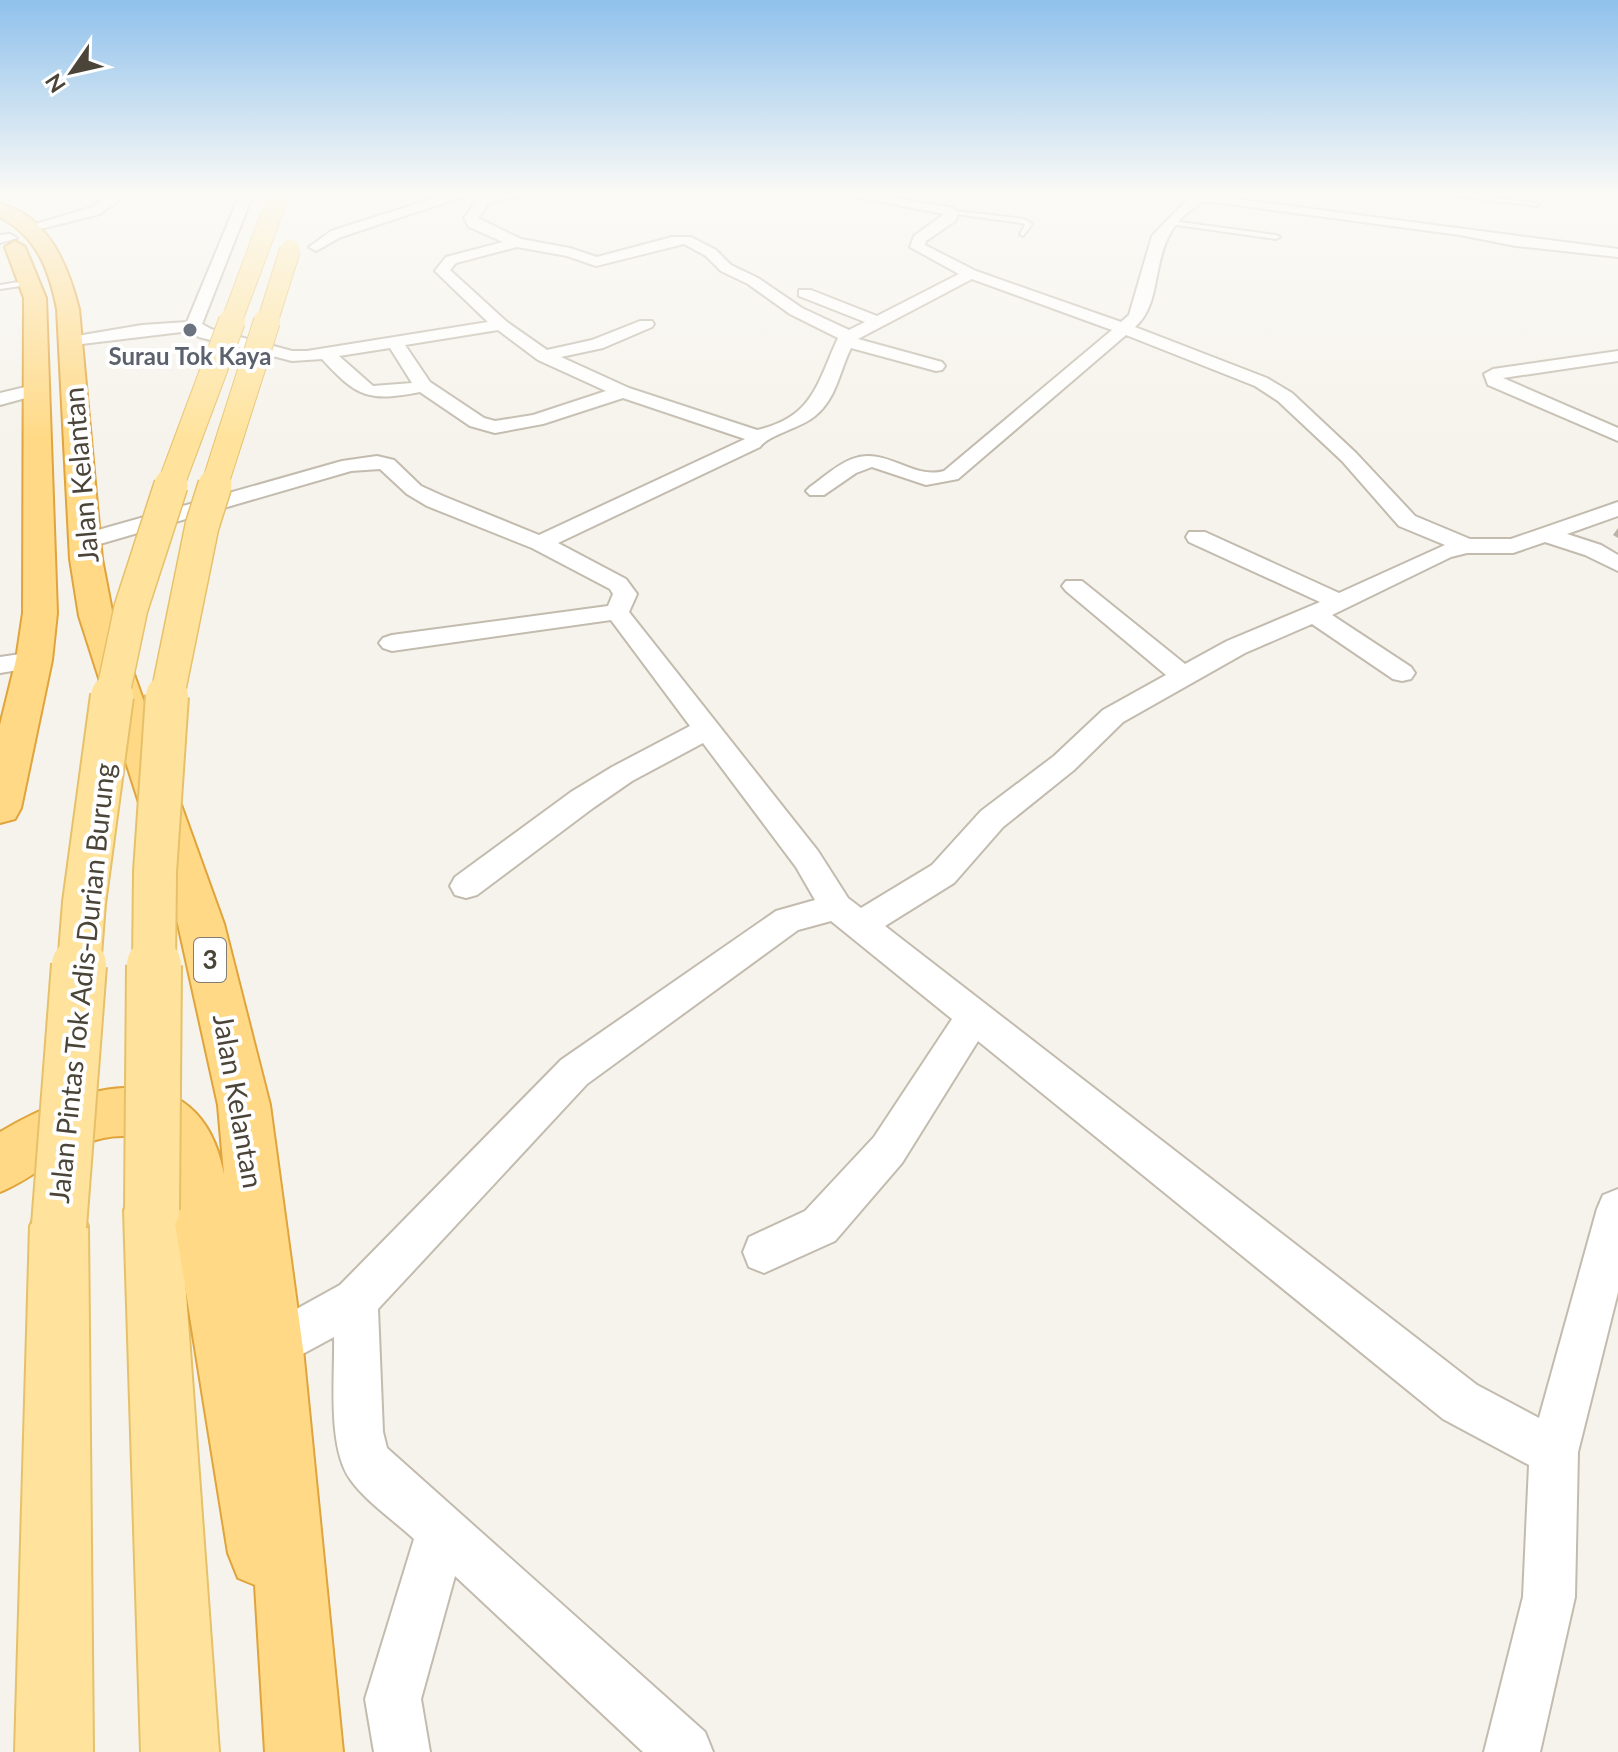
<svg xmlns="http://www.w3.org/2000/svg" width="1618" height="1752" font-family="Lato,sans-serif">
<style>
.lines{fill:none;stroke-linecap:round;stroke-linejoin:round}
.service-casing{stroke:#c2bbae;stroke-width:4}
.minor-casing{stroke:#c2bbae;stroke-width:4}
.primary-casing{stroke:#e6c16a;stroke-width:4}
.trunk-casing{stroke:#e0a43c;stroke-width:4}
.service{fill:#fff;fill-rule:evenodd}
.minor{fill:#fff;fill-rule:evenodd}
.primary{fill:#ffe39c;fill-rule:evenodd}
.trunk{fill:#ffd985;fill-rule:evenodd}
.primary-bridge-far4-casing{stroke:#e6c16a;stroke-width:22;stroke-linecap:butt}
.primary-bridge-far3-casing{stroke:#e6c16a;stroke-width:28;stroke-linecap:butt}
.primary-bridge-far2-casing{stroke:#e6c16a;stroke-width:36;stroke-linecap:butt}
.primary-bridge-far1-casing{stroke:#e6c16a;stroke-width:46;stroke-linecap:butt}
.primary-bridge-casing{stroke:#e6c16a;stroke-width:58;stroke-linecap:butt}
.primary-bridge-far4{stroke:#ffe39c;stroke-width:20}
.primary-bridge-far3{stroke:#ffe39c;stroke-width:26}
.primary-bridge-far2{stroke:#ffe39c;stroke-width:33}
.primary-bridge-far1{stroke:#ffe39c;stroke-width:42}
.primary-bridge{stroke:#ffe39c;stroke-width:54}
.wall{fill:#bab2a6}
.worship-dot{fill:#6b7280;stroke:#fff;stroke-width:3}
.labels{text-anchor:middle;stroke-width:8;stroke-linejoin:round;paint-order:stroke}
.far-worship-label{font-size:24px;font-weight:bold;fill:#5b616d;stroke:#fff}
.shield{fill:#fff;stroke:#817c74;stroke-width:2}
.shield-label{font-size:26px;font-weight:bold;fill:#4b4439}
.street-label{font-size:28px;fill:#4b4439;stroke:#fff}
</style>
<rect width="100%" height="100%" fill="#f6f3ec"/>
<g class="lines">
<!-- service casing -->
<g class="service-casing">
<g id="service">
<path d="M1441 194H1466L1540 204 1537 206Z"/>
<path d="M946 210 1024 219 1032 224 1023 236 1020 234 1025 225 1022 223 948 213Z"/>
<path d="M1172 221 1276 235 1280 237 1276 239 1170 224Z"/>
<path d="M31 280 34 284 0 289V285Z"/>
</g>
</g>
<!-- minor casing -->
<g class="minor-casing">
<g id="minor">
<path d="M112 194H127L100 214 32 231 25 227 90 208Z"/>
<path d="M240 194H253L202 324 211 329 292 351H307L488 322 435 271 446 257 503 242 469 227 464 218 477 201 468 195 341 237 316 251 309 247 331 231 447 194H532L489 203 478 218 521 239 570 248 597 257 672 237H691L716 250 731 265 758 278 802 308 849 330 865 322 799 296V290H811L877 316 959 274 910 247 914 236 944 214 842 194H874L953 208 958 215 955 221 926 241 925 245 976 271 1121 322 1129 315 1152 236 1187 200 1198 194 1618 249V257L1516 246 1460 235 1205 201C1141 234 1170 297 1135 327L1267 378 1292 393 1356 453 1415 516 1470 539H1511L1618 502V516L1567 534 1601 545 1618 555V571L1585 555 1545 542 1513 553H1467L1451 557 1332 615 1411 667 1415 673 1411 679 1402 681 1393 679 1312 624 1245 653 1123 722 1074 770 1003 827 954 883 885 926 1477 1385 1539 1418 1597 1209 1603 1195 1618 1189V1292L1578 1452 1575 1597 1540 1752H1484L1523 1597 1529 1465 1443 1419 978 1041 902 1163 835 1241 764 1273 749 1267 743 1252 749 1237 805 1211 874 1137 952 1019 831 921 798 930 587 1084 378 1309 383 1432 387 1448 705 1732 713 1752H643L455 1576 421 1699 430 1752H374L365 1699 414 1539C396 1522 364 1500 350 1479 327 1446 335 1377 334 1337L262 1376 246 1369 239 1353 246 1337 340 1285 561 1060 776 911 815 900 796 867 703 743 632 781 593 808 477 895 466 898 455 895 450 886 455 877 571 792 612 767 690 726 611 620 392 651 383 648 379 643 383 638 392 635 608 606 613 594 610 589 532 548 427 506 407 494 380 469 351 471 93 546H77L74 541 77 536 342 461 377 456 394 460 421 486 443 496 539 535 745 439 623 398 543 424 495 433 470 426 420 392C368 402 357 397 322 359L292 361 199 337 190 331 65 346 63 342 65 338 71 337 142 325 187 322ZM684 244 706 256 721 271 748 284 790 314 838 338C817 383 814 417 757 430L629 388 561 357 603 348 652 327 654 324 652 321H640L592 340 547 350 507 322 450 270 456 263 517 247 567 256 596 266ZM972 279 1112 330 944 471C912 480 886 446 852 459 836 465 823 478 810 487L806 491 810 495H824L856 473 872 467 926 485 958 479 1126 335 1255 386 1278 401 1342 461 1399 526 1445 545 1339 593 1205 532H1189L1186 537 1189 542 1320 602 1227 641 1185 664 1082 581H1066L1062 586 1066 591 1166 675 1103 710 1054 756 981 811 932 865 861 908 848 898 818 851 629 612 637 594 626 579 558 543 760 447C768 435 801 428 815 416 837 398 839 372 851 348L936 371 942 370 945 366 942 362 858 339ZM498 330 538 360 606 391 533 415 495 421 484 418 430 382 405 345ZM390 348 412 383 373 386 339 356Z"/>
<path d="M0 235 10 234 17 238 0 243Z"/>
<path d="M1618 351V361L1503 378 1618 428V441L1488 385 1484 374 1493 369Z"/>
<path d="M38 384 47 389 44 393 0 405V393Z"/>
<path d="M34 652 43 654 47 660 43 666 0 673V657Z"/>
</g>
</g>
<!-- primary casing -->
<g class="primary-casing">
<g id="primary">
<path d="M152 1182 172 1190 180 1210 219 1752H141L124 1210 132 1190Z"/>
<path d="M59 1197 79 1206 88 1226 93 1752H15L30 1226 39 1206Z"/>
</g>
</g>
<!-- trunk casing -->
<g class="trunk-casing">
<g id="trunk">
<path d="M0 204C48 215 68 266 79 309L102 559 113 616 224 924 270 1105 303 1349 343 1752H265L255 1585 238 1578 228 1553 164 1155C158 1149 152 1141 145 1138 140 1135 132 1136 126 1136 75 1134 44 1174 0 1192V1132C79 1085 199 1047 224 1174L218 1105 178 924 79 616 70 559 57 309C49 269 37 237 0 217Z"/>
<path d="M15 241 25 247 46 298 57 613 52 660 21 808 15 819 0 823V725L16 660 23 613 24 298 5 247Z"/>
</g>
</g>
<!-- service -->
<use href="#service" class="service"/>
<!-- minor -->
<use href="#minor" class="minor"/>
<!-- primary -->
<use href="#primary" class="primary"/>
<!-- trunk -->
<use href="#trunk" class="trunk"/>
<!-- primary-bridge-far4 casing -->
<g class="primary-bridge-far4-casing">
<g id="primary-bridge-far4">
<path d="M231 323 279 194"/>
<path d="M267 323 290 250"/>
</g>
</g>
<!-- primary-bridge-far3 casing -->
<g class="primary-bridge-far3-casing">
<g id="primary-bridge-far3">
<path d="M170 487 232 321"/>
<path d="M214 487 267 321"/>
</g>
</g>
<!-- primary-bridge-far2 casing -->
<g class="primary-bridge-far2-casing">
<g id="primary-bridge-far2">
<path d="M112 698 131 608 171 485"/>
<path d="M167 698 202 526 215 485"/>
</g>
</g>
<!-- primary-bridge-far1 casing -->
<g class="primary-bridge-far1-casing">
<g id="primary-bridge-far1">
<path d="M79 967 84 903 112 696"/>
<path d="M154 967 155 872 167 696"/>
</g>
</g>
<!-- primary-bridge casing -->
<g class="primary-bridge-casing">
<g id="primary-bridge">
<path d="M152 1210 154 965"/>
<path d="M59 1226 79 965"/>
</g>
</g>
<!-- primary-bridge-far4 -->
<use href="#primary-bridge-far4" class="primary-bridge-far4"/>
<!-- primary-bridge-far3 -->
<use href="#primary-bridge-far3" class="primary-bridge-far3"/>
<!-- primary-bridge-far2 -->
<use href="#primary-bridge-far2" class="primary-bridge-far2"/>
<!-- primary-bridge-far1 -->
<use href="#primary-bridge-far1" class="primary-bridge-far1"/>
<!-- primary-bridge -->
<use href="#primary-bridge" class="primary-bridge"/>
</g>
<!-- wall -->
<path class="wall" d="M1618 528V538L1613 535Z"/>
<!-- sky -->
<linearGradient id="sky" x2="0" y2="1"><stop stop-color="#8fc1ec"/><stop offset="0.44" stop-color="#fbfaf6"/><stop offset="1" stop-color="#fbfaf6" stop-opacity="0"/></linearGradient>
<rect width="1618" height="440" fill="url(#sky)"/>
<!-- markers -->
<circle class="worship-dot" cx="190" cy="330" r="8"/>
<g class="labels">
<!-- far-worship labels -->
<g class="far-worship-label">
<text x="190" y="365">Surau Tok Kaya</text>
</g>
<!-- shield labels -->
<rect class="shield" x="194" y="938" width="32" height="44" rx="6"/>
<g class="shield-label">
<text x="210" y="969">3</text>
</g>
<!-- street labels -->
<g class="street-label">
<text transform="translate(81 475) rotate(-95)" y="10">Jalan Kelantan</text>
<text transform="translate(82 983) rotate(-84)" y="10">Jalan Pintas Tok Adis-Durian Burung</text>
<text transform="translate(238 1101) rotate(80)" y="10">Jalan Kelantan</text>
</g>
</g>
<!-- north arrow -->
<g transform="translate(72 72) rotate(236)" stroke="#ffffff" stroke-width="6" paint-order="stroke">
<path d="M0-6L14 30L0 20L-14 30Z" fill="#4b4439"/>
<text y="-12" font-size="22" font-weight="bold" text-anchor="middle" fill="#4b4439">N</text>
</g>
</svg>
